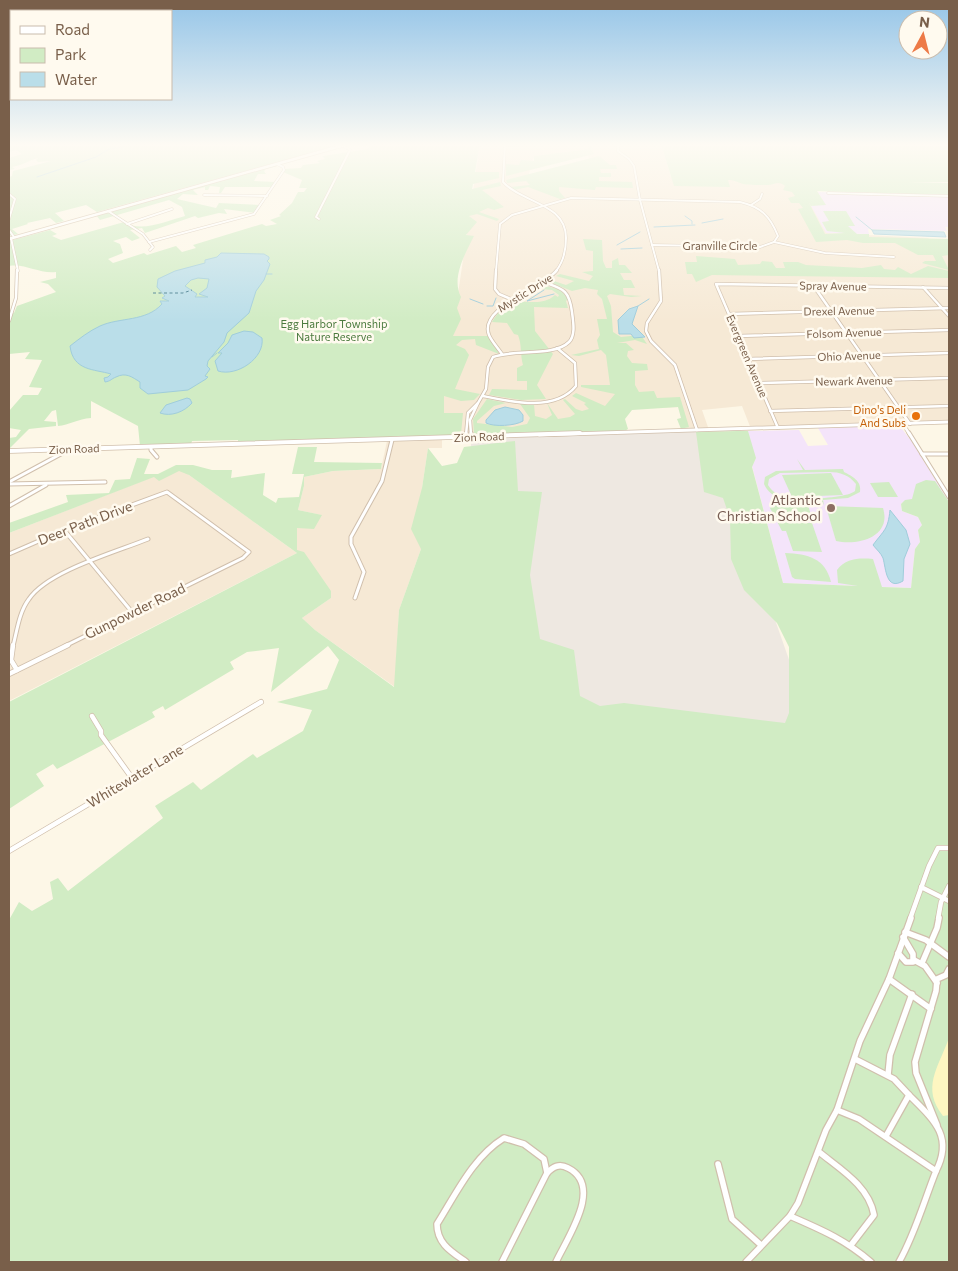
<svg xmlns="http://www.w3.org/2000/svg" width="958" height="1271" font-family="Commissioner,sans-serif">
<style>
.residential{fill:#f6e9d5;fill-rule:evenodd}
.industrial{fill:#eee8e1}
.education{fill:#f4e4fa}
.green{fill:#d1ecc4;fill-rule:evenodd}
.sand{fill:#fef6c1}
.water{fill:#badee9;stroke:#a0cddb;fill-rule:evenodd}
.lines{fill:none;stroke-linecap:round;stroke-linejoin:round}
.stream{stroke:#a0cddb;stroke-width:1}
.ferry{stroke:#417a8d;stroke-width:1;stroke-dasharray:3 2.5;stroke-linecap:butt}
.minor-far4-casing{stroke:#d0bfac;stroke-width:3}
.minor-far3-casing{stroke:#d0bfac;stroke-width:4}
.minor-far2-casing{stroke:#d0bfac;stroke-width:5}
.minor-far1-casing{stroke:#d0bfac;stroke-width:6}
.minor-casing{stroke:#d0bfac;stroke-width:8}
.tertiary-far1-casing{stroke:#d0bfac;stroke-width:4.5}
.tertiary-casing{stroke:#d0bfac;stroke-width:5.5}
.secondary-casing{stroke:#d3c0a9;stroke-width:4}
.minor-far4{stroke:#fff;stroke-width:2}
.minor-far3{stroke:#fff;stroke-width:2.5}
.minor-far2{stroke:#fff;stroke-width:3}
.minor-far1{stroke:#fff;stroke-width:4.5}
.minor{stroke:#fff;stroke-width:5.5}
.tertiary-far1{stroke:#fff;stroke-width:3}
.tertiary{stroke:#fff;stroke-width:4}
.secondary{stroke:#fff;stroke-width:2.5}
.food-dot{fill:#e8710a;stroke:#fffaef;stroke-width:2}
.education-dot{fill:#8d6e63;stroke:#fffaef;stroke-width:2}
.labels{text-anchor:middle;stroke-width:5;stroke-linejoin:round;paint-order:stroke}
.far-street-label{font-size:11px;fill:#795f4a;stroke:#fffaef}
.far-park-label{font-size:11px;fill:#4b7a3e;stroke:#fffaef}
.far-food-label{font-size:11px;fill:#c56008;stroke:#fffaef;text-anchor:end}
.education-label{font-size:14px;fill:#785e54;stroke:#fffaef;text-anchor:end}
.street-label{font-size:14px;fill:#795f4a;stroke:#fffaef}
</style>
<rect width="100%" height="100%" fill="#fdf7e7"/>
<!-- residential -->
<g class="residential">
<path d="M480 144H661L671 177 810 180 823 201 826 233 928 238 940 254 949 255V422L751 429 742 406 702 410 709 430 687 431 680 407 620 409 628 433 437 437ZM588 149 591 189 527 181 534 156Z"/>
<path d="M442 439V448H428L422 488 421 549 399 610 395 687 315 630 302 618 331 598 297 551V528L321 515 298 510 304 486V477L333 471 381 469 387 441Z"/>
<path d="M178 467 297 553 9 701V533Z"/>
</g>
<!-- industrial -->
<path class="industrial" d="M709 431 873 900 472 907 471 437Z"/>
<!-- education -->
<g class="education">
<path d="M818 192 949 196V227H945L947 231 868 229 869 234 826 233 808 200 823 201Z"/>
<path d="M895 426 902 429 912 442 949 502H903L901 504 902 511 918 517 922 525 918 530 920 542 915 549 911 588 783 583 752 466 756 458 744 431 799 430 808 446 828 445 818 428Z"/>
</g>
<!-- green -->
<g class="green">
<path d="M9 144H343L97 212 86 205 55 213 64 221 56 223 50 218 27 223 28 224 12 229 18 234 9 236V177L12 176 13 171 51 161 38 162 36 160 38 158C29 160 24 165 12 167L15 169 9 170V158L22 154 16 150 9 152Z"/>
<path d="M371 144H480L475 172H499V178L473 184 472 189 500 182 501 186 482 190 504 207 494 210 488 208 479 212 499 219 497 221 477 214 469 216 477 222 466 235 474 236C465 254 451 278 461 297L457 308 461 319 453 336H490L499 354 476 345 475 339 462 340 456 345 465 349 469 355 455 389 480 394 474 400 461 401 444 396V413H463L461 434 447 436 238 443V440L192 441 191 444 140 446 138 426 91 401V418C78 419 69 425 58 426L56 410 52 411 44 421 56 422V426L29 429 9 449V438L16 437 21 430 9 428V411L23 395H38L42 388 29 387 42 360 25 359 30 352 9 354V314L14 313 17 306 56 292 48 284 40 282 56 278V272C39 274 25 263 9 266V241L50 230 57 234 52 236 61 240 124 222C141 233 167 221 185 216L182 207 169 200 100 220 96 215 273 166H277L266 169 264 171 266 174H258L254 181 275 182 271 187H225L221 193H219L220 187 210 186 208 190H205V187L193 190 198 195 183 194 177 199 216 208 219 203 261 205 256 213 224 209 227 214 219 213 198 218 195 216 145 233 142 228 130 230 140 238 132 241 126 237 113 241 120 244 123 253 108 259 113 263 144 253 147 255 176 246 182 252 196 248 193 245 262 224 266 226 277 224 270 220 281 216 279 215 292 203 298 192H304L307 188H299L302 180 283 172 284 169 301 168 303 165 320 163 317 161 325 159 323 156 368 149Z"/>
<path d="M586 144H590L594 154 506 176V164L519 165 521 160 534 161V156L589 149Z"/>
<path d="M661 144H949V182H908L949 183V195L817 191 826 205 811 206 808 201 825 234 845 233 827 231 822 222 829 221 823 211H846L855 226H848L857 234H869V237L949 239V255L942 256 949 270 922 263 925 261H936L933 255H918L895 243H863L847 240 816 242 798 209 803 208 799 203H791L788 198 795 196 792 192 783 190 785 186C778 180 775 185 767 185 763 185 746 185 743 184 737 182 734 180 728 180L730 187 674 186Z"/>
<path d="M599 156 610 165H616L617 169H600L601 173H611V177H599V181L632 182 633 188 596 187 595 190 559 187V191L565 198 560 199 528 187 514 190 510 187 530 185 526 181 507 183 506 180Z"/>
<path d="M583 239 602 240 603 261 606 268H612V261L618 258 619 265H625L632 273H620L624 280H631L635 288H623L624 295 642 296 631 297 610 294 607 296 611 306 613 332 621 337 641 335 647 344 635 340 617 343H626L634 350 628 351 627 356 632 363 647 364 648 370 635 371V385L639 392 654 391 657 398 680 397 689 427 681 429 677 419 681 418 678 407 632 410 625 419 628 429 624 431 474 434 473 419 487 399 506 403 494 406 477 421V423L512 427 527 424 530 418 520 404H534L535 416 546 419 552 415 547 403 558 419 570 417 575 414 563 400 565 399 576 409 582 411 589 409 584 404 586 403 572 396 576 393 605 406 615 394 581 387V385H610L606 355 601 350 579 356 571 355 599 349 597 340 600 335 597 319H607L602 299 597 294 598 290 585 288 572 291 549 282 551 280 566 285 574 281 556 276 560 274 589 281 593 276 582 272 593 271V251L586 250Z"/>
<path d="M696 256 735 259 738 265 760 264 762 261 772 262 776 268H785L783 262H798L806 265 862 268 881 265 884 269 895 270 898 267 911 274 928 266 949 271V278L712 275 696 282 692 274H687L685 262H697Z"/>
<path d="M543 285 561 290 568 299 566 301 568 308 534 307 535 331 553 354 537 385 546 399 521 400 489 395 492 389 527 390V381H517V368L523 365C520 354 522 345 518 335L514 334 507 323 492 322C514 286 535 313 555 295L558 297 559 295 552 290 541 289 540 287Z"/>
<path d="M737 431H748L756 458 752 467 783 583 858 586 838 583 837 570C846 558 859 558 873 559L882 587 911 588 915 549 920 542 918 530 922 525 918 517 902 511 901 504 905 500 912 499 916 484 926 480 935 481 949 502V1262H9V920L19 902 32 911 53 899 50 882 58 878 68 891 163 818 155 806 193 782 201 790 253 754 257 758 303 731 312 710 277 702 327 689 339 660 328 646 271 692 279 648 247 652 230 662 234 669 165 710 163 706 152 712 155 717 146 722 57 769 53 764 36 774 44 786 9 809V702L297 553 189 475 179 471 159 481 154 477 9 533V523L68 502 66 495 109 493 115 480 130 479 137 458 150 459 144 474H158L176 465H193L212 470H232L231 478 265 473 263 495 276 503 278 498 299 497 304 474H292L298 447H317L314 462 382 463 381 469 333 471 304 477V486L298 510 322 515 314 529 297 528V550L304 552 331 591V598L302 618 315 630 394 687 399 610 421 549 411 529 422 488 428 448 442 466 457 463 464 447 515 441 518 491 542 492 530 575 540 639 574 650 580 696 600 706 624 703 785 723 789 713V647L777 623 744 590 731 559 730 518 723 498 704 492 696 432Z"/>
<path d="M797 459 805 470 843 469 844 472C852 476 862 481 860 492L848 498 823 500 824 505 821 500C802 500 773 505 764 484L765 477 776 471 803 470ZM829 472C840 472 849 475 856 484L855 491C846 499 797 500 784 497 777 495 772 491 768 485L769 479 780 473Z"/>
<path d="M831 473 843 495 792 497 782 475Z"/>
<path d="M889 482 898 497H878L870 483Z"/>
<path d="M773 505H808L811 515 806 523H812L822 552 793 551 786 531H782L770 508Z"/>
<path d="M828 506 883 508C892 537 858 546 836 541L826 507Z"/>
<path d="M785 553C808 554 825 558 831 582L795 579 792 577Z"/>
</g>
<!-- sand -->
<path class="sand" d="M949 1038V1115L943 1116C921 1088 938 1068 949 1038Z"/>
<!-- water -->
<g class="water">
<path d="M872 230 944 232 946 237 874 234Z"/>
<path d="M221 253 264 254 269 257V259L267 261 270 264 264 280 256 291 249 313 227 333 224 342 208 361 207 366 210 369 205 376 208 377 206 379 188 390 148 394 140 388V382C132 377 126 372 116 377 111 379 111 381 105 382L104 378 108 377 111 374C94 369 73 371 70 346 79 339 89 331 100 326 120 317 146 322 162 304L160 301H169L162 298 165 296 157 287 158 279 175 271 205 263V260L217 257ZM198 278 209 279 207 288 199 294 208 297H195L197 294 185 286 191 280Z"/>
<path d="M638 306 632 324 645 337 634 338 631 334H619L618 320 629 309Z"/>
<path d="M244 331 253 332 262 338C265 358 237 377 218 371L215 361 222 353H218L228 343 232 335Z"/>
<path d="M187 398 190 399 192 403C184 412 171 417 160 413L166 405Z"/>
<path d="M505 407 519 410 523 415V421C515 426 494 427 486 423V420L495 410Z"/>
<path d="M890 510 906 530 910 544 904 559 903 581C886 591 886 569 883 558 881 553 876 549 873 545 884 530 888 530 890 510Z"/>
</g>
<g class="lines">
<!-- stream -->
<g class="stream">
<path d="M37 177 96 157 109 149 139 144"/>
<path d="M685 216 692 221V224"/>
<path d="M856 217 872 230"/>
<path d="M702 223 723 219"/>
<path d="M654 227 695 225"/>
<path d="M617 245 640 232"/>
<path d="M621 249 642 248"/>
<path d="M266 274H272"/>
<path d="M544 290 527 301 554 294"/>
<path d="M470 299 483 304"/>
<path d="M487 306H493L496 298"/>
<path d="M638 306 649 299"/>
<path d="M212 357 217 353"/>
</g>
<!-- ferry -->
<path class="ferry" d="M153 293H183L192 290"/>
<!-- minor-far4 casing -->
<g class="minor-far4-casing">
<g id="minor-far4">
<path d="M505 144 503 182C522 203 566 203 566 238 566 251 564 261 556 271"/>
<path d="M618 144V151L629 159 634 166 640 200 659 271"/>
<path d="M505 145 552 144"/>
<path d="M828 193 949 196"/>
<path d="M9 194 15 199 9 219"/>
<path d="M204 195 267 196"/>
<path d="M751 205 760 199 762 194"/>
<path d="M108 211 143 234 153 247 150 250"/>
<path d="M319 219 316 217 350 150 342 145"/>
<path d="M127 224 172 209"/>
<path d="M9 230 14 237"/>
<path d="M11 238 18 271"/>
<path d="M149 242 254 214 284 170 283 167 277 164"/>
<path d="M774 242 825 253 894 257"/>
<path d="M496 271 500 224 512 215 571 198 740 202C761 207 770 216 778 236L774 242 760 247 652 245"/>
</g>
</g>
<!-- minor-far3 casing -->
<g class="minor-far3-casing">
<g id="minor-far3">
<path d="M496 270 495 289 499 294 513 300"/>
<path d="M659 270 661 301 647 323 646 331 651 341 675 365 697 430"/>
<path d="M813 285 910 424"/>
<path d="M923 287 949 316"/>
<path d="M729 314 949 308"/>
<path d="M9 321 16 298 17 270"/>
<path d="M738 336 949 330"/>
<path d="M502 354C498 348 492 342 489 335 478 307 543 289 557 270"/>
<path d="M748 359 949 353"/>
<path d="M758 383 949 378"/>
<path d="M483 396C512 402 555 412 576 386L575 363 557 348"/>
<path d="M478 403 486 389 488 367 493 357C513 349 554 357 569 342 576 335 573 321 572 312 569 289 563 289 543 282"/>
<path d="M770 411 949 406"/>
<path d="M903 424 910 435"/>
<path d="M778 428 716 284 949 288"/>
<path d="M466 435 468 413 478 403 470 420 471 435"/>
</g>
</g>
<!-- minor-far2 casing -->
<g class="minor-far2-casing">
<g id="minor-far2">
<path d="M466 433V437"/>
<path d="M471 433V437"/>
<path d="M909 433 949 497"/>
<path d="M151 447V450L157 457"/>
<path d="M922 454H949"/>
<path d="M9 482 70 449"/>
<path d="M9 484 105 482"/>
<path d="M9 506 46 485"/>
<path d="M64 530 132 612"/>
<path d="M9 554 64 530 167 492 249 552 243 558 65 646"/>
<path d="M355 598 364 572 351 544V537L382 481 392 440"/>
<path d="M13 646C17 631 19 612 29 599 48 571 116 552 148 539"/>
</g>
</g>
<!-- minor-far1 casing -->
<g class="minor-far1-casing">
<g id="minor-far1">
<path d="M13 645 11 660 17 670"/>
<path d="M9 674 68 645"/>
<path d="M92 716 101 731V735L132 778"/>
<path d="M9 851 261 702"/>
<path d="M921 887 949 901"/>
<path d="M910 919 929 866 938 848H949"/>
<path d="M938 919 941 902 949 886"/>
</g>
</g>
<!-- minor casing -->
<g class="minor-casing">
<g id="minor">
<path d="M905 932 926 940 949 957"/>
<path d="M898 953 906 962H913V954L903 937"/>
<path d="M914 960 925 966 937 983"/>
<path d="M922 963 937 928 939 918"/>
<path d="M889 979 931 1009"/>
<path d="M855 1059 894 1079 909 1095"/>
<path d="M888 1075 890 1055 912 994"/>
<path d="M837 1110 859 1119 936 1171C924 1201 915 1234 899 1262"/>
<path d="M937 1125 916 1073 915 1062 936 991 937 979 946 975 949 969"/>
<path d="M886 1136 909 1095C933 1119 954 1136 936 1171"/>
<path d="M819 1152C840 1169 869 1186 874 1215L851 1245"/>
<path d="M718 1164 732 1219 761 1245"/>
<path d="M790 1216C822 1230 844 1239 871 1262"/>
<path d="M466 1262C452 1252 437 1244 437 1224 456 1194 473 1157 504 1138L524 1144 544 1159 547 1173"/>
<path d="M502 1262 547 1173C553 1167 559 1163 568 1168 604 1186 567 1238 556 1262"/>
<path d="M746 1262 790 1216 798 1203 826 1130 837 1110 860 1041 889 979 911 918"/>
</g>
</g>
<!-- tertiary-far1 casing -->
<g class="tertiary-far1-casing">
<path id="tertiary-far1" d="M539 435 949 422"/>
</g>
<!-- tertiary casing -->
<g class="tertiary-casing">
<path id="tertiary" d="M9 451 580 433"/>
</g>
<!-- secondary casing -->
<g class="secondary-casing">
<path id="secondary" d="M9 239 348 144"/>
</g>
<!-- minor-far4 -->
<use href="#minor-far4" class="minor-far4"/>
<!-- minor-far3 -->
<use href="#minor-far3" class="minor-far3"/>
<!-- minor-far2 -->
<use href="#minor-far2" class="minor-far2"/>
<!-- minor-far1 -->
<use href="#minor-far1" class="minor-far1"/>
<!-- minor -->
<use href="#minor" class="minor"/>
<!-- tertiary-far1 -->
<use href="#tertiary-far1" class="tertiary-far1"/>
<!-- tertiary -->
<use href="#tertiary" class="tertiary"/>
<!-- secondary -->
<use href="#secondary" class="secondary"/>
</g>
<!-- sky -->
<linearGradient id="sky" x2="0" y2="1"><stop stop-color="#95c5e8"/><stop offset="0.45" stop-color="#fefbf4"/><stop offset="1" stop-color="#fefbf4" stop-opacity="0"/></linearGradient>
<rect width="958" height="322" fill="url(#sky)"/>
<!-- markers -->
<circle class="food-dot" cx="916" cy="416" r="5"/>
<circle class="education-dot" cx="831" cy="508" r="5"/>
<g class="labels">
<!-- far-street labels -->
<g class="far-street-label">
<text x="720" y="250">Granville Circle</text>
<text transform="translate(833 286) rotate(1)" y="4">Spray Avenue</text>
<text transform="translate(525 293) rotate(-32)" y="4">Mystic Drive</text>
<text transform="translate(839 311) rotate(-1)" y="4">Drexel Avenue</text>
<text transform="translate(844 333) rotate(-2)" y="4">Folsom Avenue</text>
<text transform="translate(747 356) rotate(67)" y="4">Evergreen Avenue</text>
<text transform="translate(849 356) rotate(-2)" y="4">Ohio Avenue</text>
<text transform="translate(854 381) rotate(-1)" y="4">Newark Avenue</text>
<text transform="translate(479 437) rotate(-2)" y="4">Zion Road</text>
<text transform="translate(74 449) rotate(-2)" y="4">Zion Road</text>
</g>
<!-- far-park labels -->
<g class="far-park-label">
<text x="334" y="328">Egg Harbor Township<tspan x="334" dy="13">Nature Reserve</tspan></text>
</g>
<!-- far-food labels -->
<g class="far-food-label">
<text x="906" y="414">Dino's Deli<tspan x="906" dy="13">And Subs</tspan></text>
</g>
<!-- education labels -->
<g class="education-label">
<text x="821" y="505">Atlantic<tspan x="821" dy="16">Christian School</tspan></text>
</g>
<!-- street labels -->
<g class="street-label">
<text transform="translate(85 523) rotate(-21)" y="5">Deer Path Drive</text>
<text transform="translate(135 611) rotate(-26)" y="5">Gunpowder Road</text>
<text transform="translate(135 776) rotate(-31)" y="5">Whitewater Lane</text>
</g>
</g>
<!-- border -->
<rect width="958" height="1271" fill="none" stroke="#795f4a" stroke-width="20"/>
<!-- legend -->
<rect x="10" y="10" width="162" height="90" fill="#fffaef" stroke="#c9bcad"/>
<rect x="20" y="26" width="25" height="8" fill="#ffffff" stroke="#c9bcad"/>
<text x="55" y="35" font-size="15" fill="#795f4a">Road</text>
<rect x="20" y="48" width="25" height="15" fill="#d1ecc4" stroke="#c9bcad"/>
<text x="55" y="60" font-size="15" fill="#795f4a">Park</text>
<rect x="20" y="72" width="25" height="15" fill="#badee9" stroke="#c9bcad"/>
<text x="55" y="85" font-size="15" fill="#795f4a">Water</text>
<!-- north arrow -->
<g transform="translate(923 35) rotate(7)"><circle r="24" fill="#fffaef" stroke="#c9bcad"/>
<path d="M0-4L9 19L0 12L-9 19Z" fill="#ed7a47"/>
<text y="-8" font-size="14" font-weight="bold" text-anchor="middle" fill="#795f4a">N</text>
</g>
</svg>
